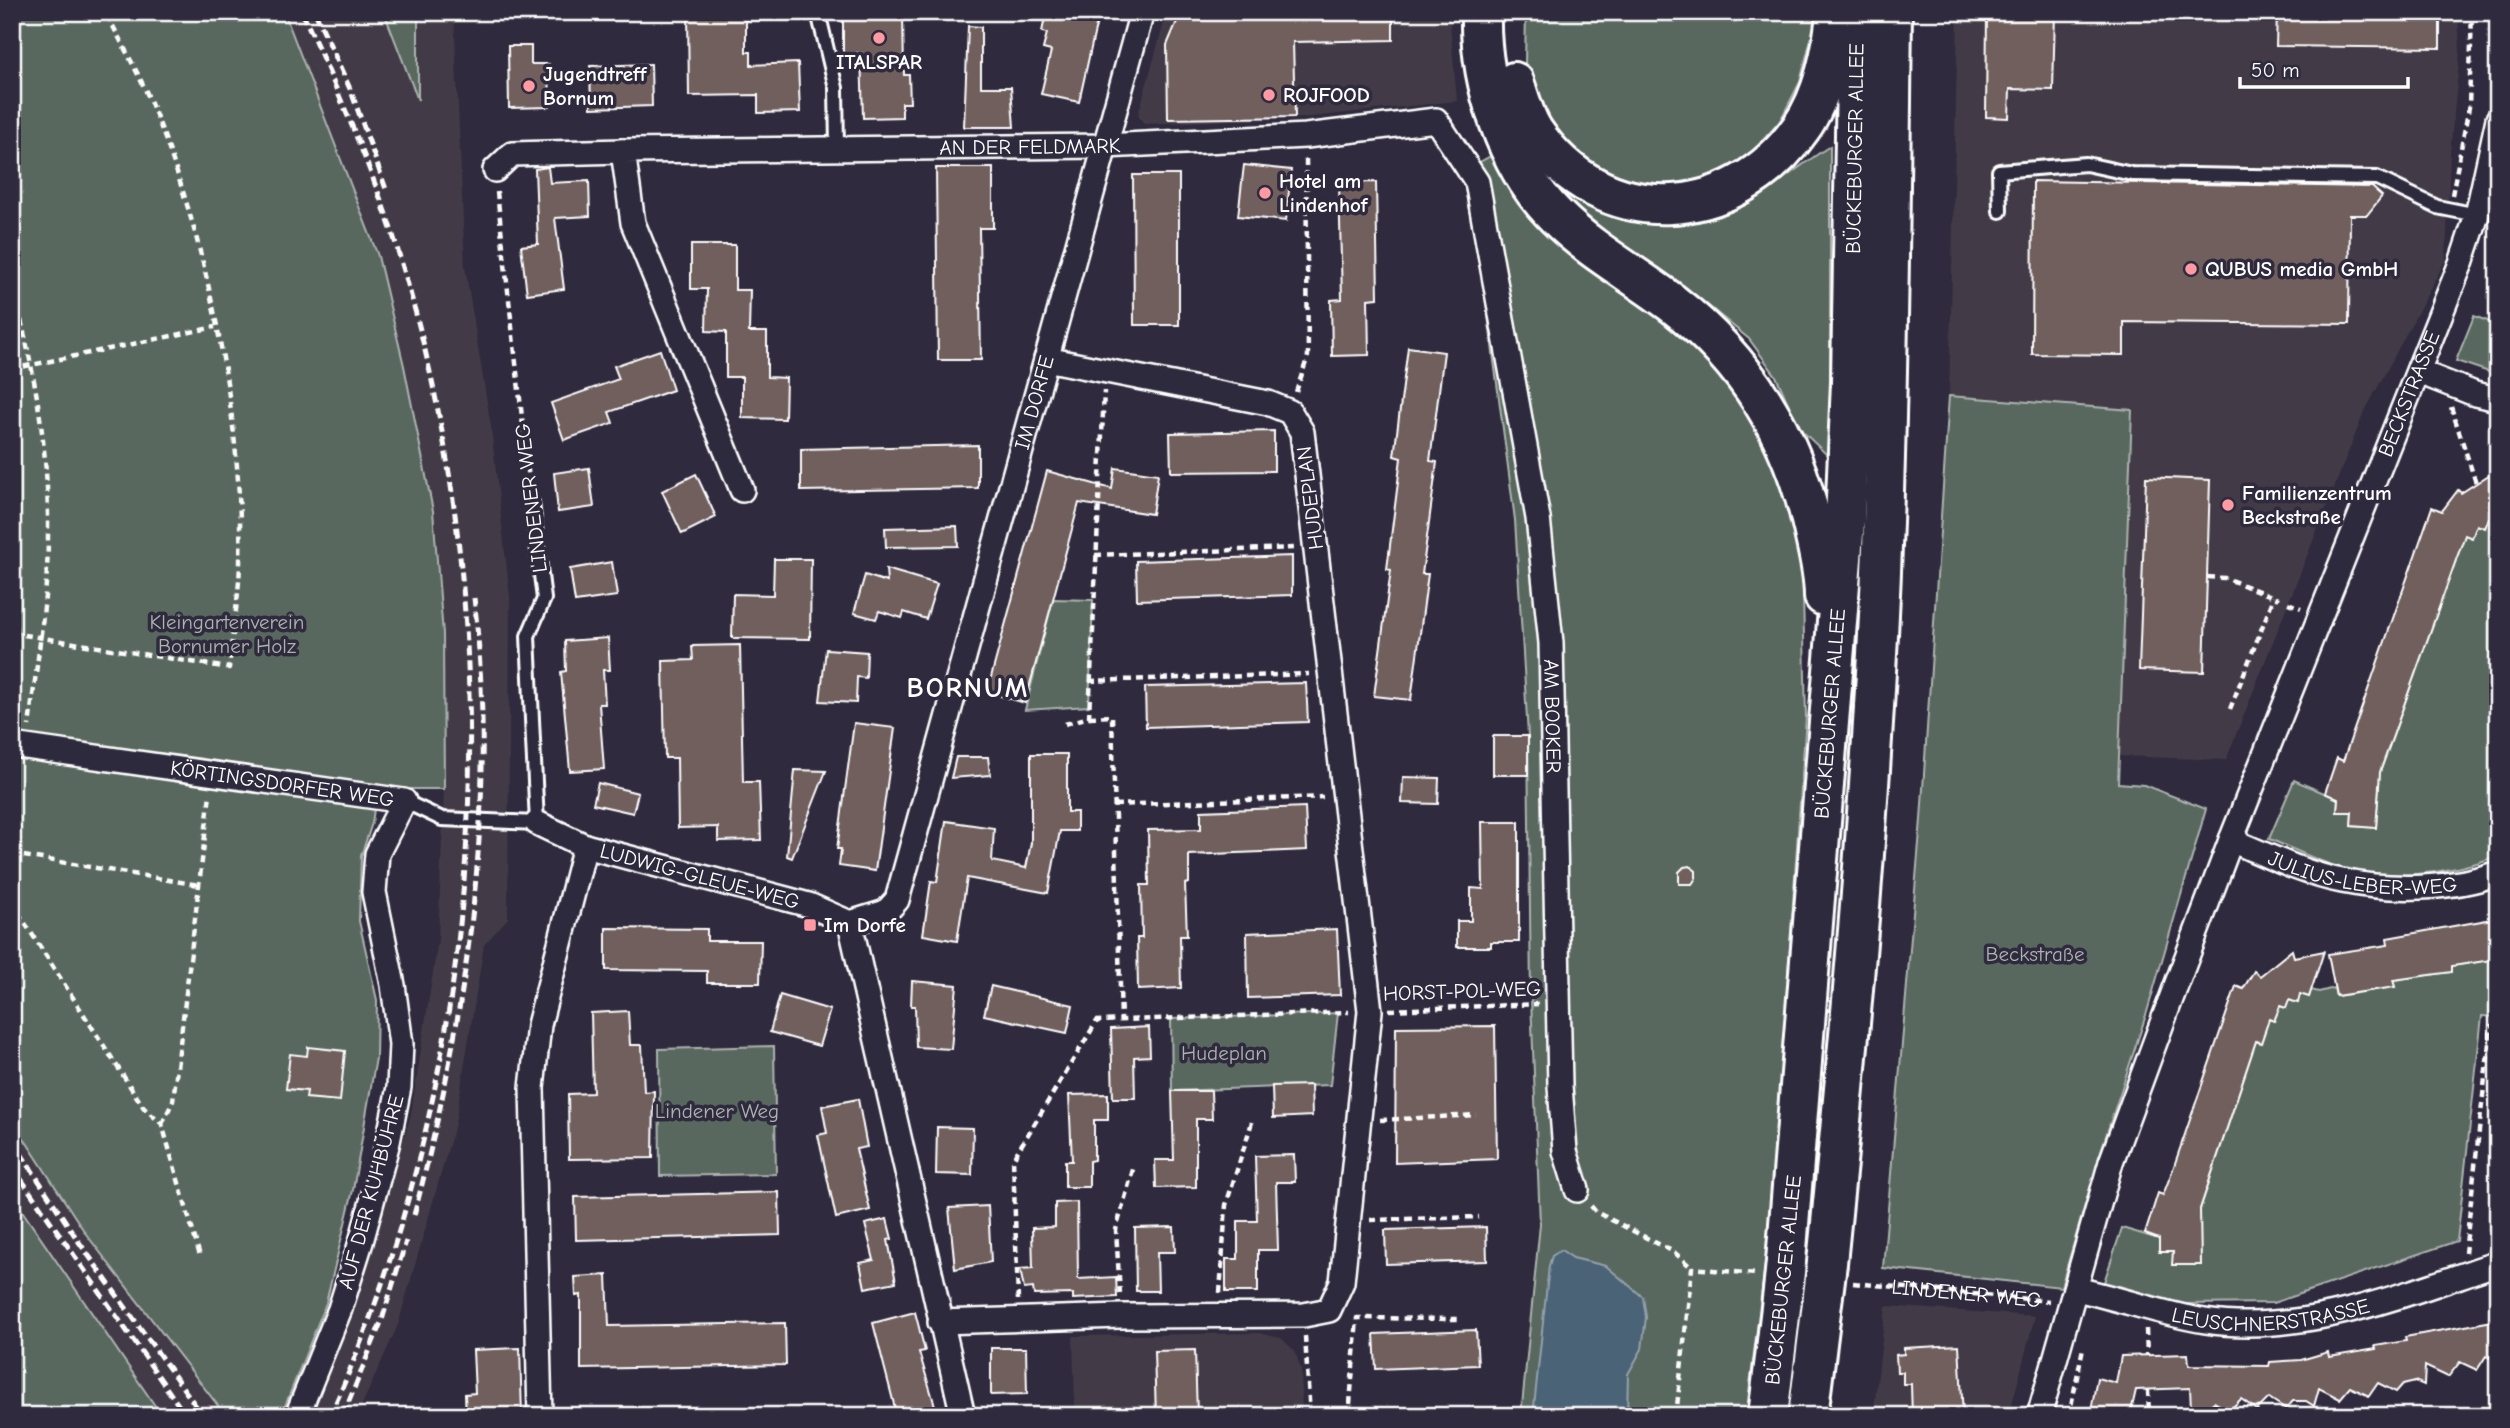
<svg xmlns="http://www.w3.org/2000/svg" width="2510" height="1428" font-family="'Comic Neue',sans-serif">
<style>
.built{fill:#423a46}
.green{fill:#59685f;stroke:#acb4af;stroke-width:2}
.water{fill:#4b6376;stroke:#93a1ad;stroke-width:2}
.building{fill:#6f5f5c;stroke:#fff;stroke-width:2}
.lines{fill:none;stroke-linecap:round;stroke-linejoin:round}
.lane-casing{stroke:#fff;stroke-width:18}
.street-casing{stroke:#fff;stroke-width:28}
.highway-casing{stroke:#fff;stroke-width:44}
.path{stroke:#fff;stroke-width:4.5;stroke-dasharray:7 5;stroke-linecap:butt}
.lane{stroke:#2f2a3d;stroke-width:12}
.street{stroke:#2f2a3d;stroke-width:23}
.highway{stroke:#2f2a3d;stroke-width:38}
.rail{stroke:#fff;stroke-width:5;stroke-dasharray:10 5;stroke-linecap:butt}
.highway-bridge-casing{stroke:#fff;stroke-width:44;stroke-linecap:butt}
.highway-bridge{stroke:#2f2a3d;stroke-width:38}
.poi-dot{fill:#ff9aa2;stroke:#2f2a3d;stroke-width:2.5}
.labels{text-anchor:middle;stroke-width:7;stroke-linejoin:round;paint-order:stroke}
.poi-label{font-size:21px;font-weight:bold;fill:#fff;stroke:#2f2a3d;text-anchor:start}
.street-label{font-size:21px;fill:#fff;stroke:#2f2a3d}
.park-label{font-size:21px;fill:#acb4af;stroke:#2f2a3d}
.district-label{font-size:28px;font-weight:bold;letter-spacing:2px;fill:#fff;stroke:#2f2a3d}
</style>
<rect width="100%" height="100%" fill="#2f2a3d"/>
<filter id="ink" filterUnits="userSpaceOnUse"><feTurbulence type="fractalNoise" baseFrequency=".0143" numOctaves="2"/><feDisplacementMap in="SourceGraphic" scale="14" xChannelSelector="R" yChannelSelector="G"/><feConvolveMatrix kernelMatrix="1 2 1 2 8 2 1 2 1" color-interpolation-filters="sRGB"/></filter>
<g filter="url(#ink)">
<!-- built -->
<g class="built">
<path d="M284 12H384L418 98V12H454L465 267 491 427 510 597 508 918 484 945 455 1124 398 1325 357 1416H312L355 1310 411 1114 438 940 444 789 443 634 433 511 378 256Z"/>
<path d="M1167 12H1449L1457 101 1311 117 1144 124 1138 115Z"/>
<path d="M1958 12H2458L2460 52 2450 153 2446 259 2363 415 2226 760 2119 756 2132 411 1949 396Z"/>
<path d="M12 1120 86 1234 226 1416H162L12 1196Z"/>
<path d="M1886 1306 2035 1316 2009 1416H1873Z"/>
<path d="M1259 1333 1281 1338 1295 1351 1301 1370 1302 1416H1139V1406L1075 1408 1073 1336Z"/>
</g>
<!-- green -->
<g class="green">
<path d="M12 12H284L378 256 404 366 433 511 443 634 444 789H377L372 823 361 856 359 921 377 1000 376 1058 353 1190 326 1303 281 1416H226L86 1234 12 1120Z"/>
<path d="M384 12H418V100Z"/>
<path d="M1526 12H1814V27L1800 82 1780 121 1745 160 1680 188 1628 185 1591 170 1533 105 1525 64Z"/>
<path d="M1830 146V458L1799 428 1776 376 1749 339 1684 286 1629 251 1560 198 1562 185C1596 200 1635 223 1673 224 1733 225 1783 176 1830 146Z"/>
<path d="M1496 153 1730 377 1779 457 1802 554 1806 717 1771 1218 1746 1416H1521L1540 1224 1531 999 1528 736 1515 520 1486 300 1462 172Z"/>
<path d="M2474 316 2498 325V375L2456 361Z"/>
<path d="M1949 396 2132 410 2118 783 2144 785 2206 809 2147 1012 2099 1157 2061 1287 1883 1268 1921 819Z"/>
<path d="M2489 518 2498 519V856C2445 875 2383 883 2329 864 2309 857 2289 847 2269 839L2294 780 2338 799 2337 812H2352L2351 826 2376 828 2380 772 2465 535 2477 525 2485 528Z"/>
<path d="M1053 599 1093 600 1089 706 1025 710Z"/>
<path d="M2498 959V1017L2482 1016 2457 1241 2273 1303 2184 1304 2104 1282 2122 1228 2159 1239V1251L2173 1252V1264L2200 1209 2256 1041 2261 1043 2269 1019 2274 1021 2280 1006 2286 1008 2289 1000 2297 1003 2300 994 2309 997 2311 990 2319 992 2334 988 2336 996 2394 987 2393 980 2452 972V966Z"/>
<path d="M1338 1013 1330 1085 1172 1091 1171 1019Z"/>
<path d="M774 1046 776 1174 660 1176 659 1049Z"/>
<path d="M12 1196 162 1416H12Z"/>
</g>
<!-- water -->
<path class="water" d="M1561 1250 1573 1258 1606 1266 1643 1297 1646 1317 1642 1349 1628 1374 1627 1416H1533L1549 1266 1552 1256Z"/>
<!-- building -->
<g class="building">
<path d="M688 12H746V52H751V65L798 63 800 112 758 113V95L689 96Z"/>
<path d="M843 12H903L904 75H909L910 103H902V117L863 118 861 53H843Z"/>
<path d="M1046 12H1099L1079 102 1041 94 1051 51 1043 49 1047 33 1042 32Z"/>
<path d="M1181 12H1393V40L1293 42 1295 117 1168 119 1167 45Z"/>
<path d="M1987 12H2055L2053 90 2010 89 2009 118 1986 117Z"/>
<path d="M2277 12H2440V48L2276 46Z"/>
<path d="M968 26 981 27V87H1011L1014 127H964Z"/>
<path d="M508 46H531V64H549L550 107 509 108Z"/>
<path d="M651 64 652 106 591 108 590 66Z"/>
<path d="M1244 165 1291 170 1286 221 1238 216Z"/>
<path d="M548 167 550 183 589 181 590 216 555 218 564 289 527 294 521 246 538 244 535 169Z"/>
<path d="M936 168H993V228H979L981 360H938Z"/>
<path d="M1133 175H1179V325H1134Z"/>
<path d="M2033 181 2372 187 2382 196 2367 215H2350L2349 324 2124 322V355L2032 354Z"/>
<path d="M1376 182 1378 298 1368 299 1369 355 1332 356 1331 300 1342 299 1339 183Z"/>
<path d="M691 245H735V290H750L749 332H767V377L786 378 785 419 742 418V377H726V332L706 331 707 289H691Z"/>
<path d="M1408 347 1444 352 1430 461 1437 462 1422 574H1428L1411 700 1374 696 1391 570 1387 569 1401 458 1394 456Z"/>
<path d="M660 350 673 390 609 412 613 423 564 440 551 403 619 379 614 366Z"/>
<path d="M1274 431V471L1171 472 1170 433Z"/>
<path d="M978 445V488L801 491V449Z"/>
<path d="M589 468 594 507 558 512 554 473Z"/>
<path d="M1115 468 1158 474 1152 514 1079 503 1025 703 987 692 1047 471 1112 489Z"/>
<path d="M2498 469V522L2489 518 2485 528 2477 525 2472 538 2465 535 2380 772 2376 828 2351 826 2352 812H2337L2338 799 2325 793 2337 758 2343 761 2432 507 2442 511 2458 490 2461 493Z"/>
<path d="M696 474 716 517 682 534 662 491Z"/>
<path d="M2146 477 2210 480 2204 672 2139 670Z"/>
<path d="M957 526 958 546 886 547 885 528Z"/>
<path d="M1292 556V595L1137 600 1136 561Z"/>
<path d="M774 559H811L810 639 732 638 733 594 773 595Z"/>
<path d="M612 562 617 596 575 602 570 569Z"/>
<path d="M886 569 937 584 926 619 904 612 902 618 879 611 876 619 854 613 865 575 887 582Z"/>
<path d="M608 638 610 670H603L605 704H599L604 769 570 771 561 672 566 671 565 641Z"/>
<path d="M740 645 743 782H759L761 840 718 841V827L678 828 677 758H665L663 661 693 660 692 646Z"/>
<path d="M826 649 867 652 866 678 857 677 856 703 820 701Z"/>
<path d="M1306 683 1308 722 1146 727 1145 687Z"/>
<path d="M854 723 895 728 875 871 839 866 841 849H837Z"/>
<rect x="1493" y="736" width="35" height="39"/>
<path d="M1031 754H1067V812H1077V831H1060L1048 893 967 878 957 941 923 935 931 881 937 882 946 821 994 828 992 861 1026 868 1031 843Z"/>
<path d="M956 757H988L990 775 951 778Z"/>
<path d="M795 770 826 771 792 858 787 856Z"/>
<path d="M1403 777 1439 778 1438 804 1402 803Z"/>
<path d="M598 783 638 793 633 813 593 804Z"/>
<path d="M1305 807 1307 850 1189 855V883L1185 884 1187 936H1180L1181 988 1138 990 1137 938H1142L1141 885H1149L1148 830 1201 829V811Z"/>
<path d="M1482 822H1519V942H1491V947H1457V921H1471V888L1483 889Z"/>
<path d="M1690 866 1696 871V878L1692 884H1679V872L1684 867Z"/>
<path d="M2498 918V959L2452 966V972L2393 980 2395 987 2336 996 2328 954 2388 945 2387 938Z"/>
<path d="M606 928 707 929V941H761L760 983H707V971L606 970Z"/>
<path d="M1337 929 1340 995 1248 998 1247 933Z"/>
<path d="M2292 950 2294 957 2324 951 2309 997 2300 994 2298 1003 2289 1000 2286 1008 2280 1006 2274 1021 2269 1019 2261 1043 2256 1041 2200 1209 2201 1265H2172L2173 1252H2159V1239L2145 1234 2158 1193 2163 1195 2173 1169 2236 986 2243 989 2254 971 2260 976Z"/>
<path d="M912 981 957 985 951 1049 916 1047 915 1006H911Z"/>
<path d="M991 986 1073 1005 1067 1033 984 1015Z"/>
<path d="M780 995 830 1010 819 1046 770 1032Z"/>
<path d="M628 1011 630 1045H642L644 1092 654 1091 653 1158 569 1159 568 1094 593 1093 591 1013Z"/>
<path d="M1495 1026 1497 1159 1395 1163 1396 1027Z"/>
<path d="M1149 1027 1150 1056 1134 1057 1135 1098H1113L1111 1029Z"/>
<path d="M308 1047 345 1051 340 1101 306 1098 307 1091 286 1089 290 1054 307 1056Z"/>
<path d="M1311 1085 1312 1116 1273 1118 1272 1086Z"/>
<path d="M1172 1091H1211L1212 1119H1196V1187L1156 1188 1155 1160H1174Z"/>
<path d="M1108 1094V1120H1094V1160L1089 1161V1187H1065V1161H1072L1069 1095Z"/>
<path d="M858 1099 867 1147 856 1149 870 1210 836 1218 818 1135 827 1133 822 1106Z"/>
<path d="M937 1127 973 1128 972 1175 936 1174Z"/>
<path d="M1294 1155 1295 1182H1276L1278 1250H1258V1292H1226V1259H1238V1221H1257L1255 1156Z"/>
<path d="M779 1192 780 1235 576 1240 575 1197Z"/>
<path d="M1077 1202 1078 1279 1116 1277 1117 1297 1073 1299V1294L1034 1295 1033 1288 1024 1289 1020 1269 1033 1268 1032 1228 1055 1227V1203Z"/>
<path d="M988 1206 991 1262 955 1269 949 1208Z"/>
<path d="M887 1219 892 1239 888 1240 896 1282 865 1288 860 1263 874 1260 865 1224Z"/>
<path d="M1174 1227 1175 1252H1157L1158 1291H1136L1135 1228Z"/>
<path d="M1486 1227 1487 1261 1386 1264 1385 1230Z"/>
<path d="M607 1275 609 1326 785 1323 786 1365 581 1369V1295L576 1296 575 1277Z"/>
<path d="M915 1312 925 1351 919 1352 938 1416H897L873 1323Z"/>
<path d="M2498 1320V1361L2486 1356 2477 1370 2460 1362 2448 1377 2425 1366 2424 1385 2415 1381 2403 1384 2396 1392 2378 1383 2369 1396 2350 1387 2340 1399 2319 1388 2314 1406 2306 1401H2293L2286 1409 2269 1398 2257 1410 2241 1399 2229 1411 2214 1402 2201 1413 2197 1408H2191L2190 1388 2136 1390 2130 1416H2090L2097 1378 2116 1383 2121 1356 2188 1354 2189 1365 2269 1366 2270 1362 2301 1360 2328 1352 2329 1357 2376 1349 2375 1346 2406 1341 2405 1337Z"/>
<path d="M1476 1330 1478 1365 1376 1369 1374 1334Z"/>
<path d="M1959 1345 1963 1416H1912L1911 1384H1903V1372H1897L1896 1355 1904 1354V1348Z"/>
<path d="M520 1348 522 1416H466L465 1394 475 1393 473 1350Z"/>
<path d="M991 1348H1026L1027 1394 991 1395Z"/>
<path d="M1195 1350 1197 1416H1156L1154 1351Z"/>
</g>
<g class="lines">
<!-- lane casing -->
<g class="lane-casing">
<g id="lane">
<path d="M818 12 836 88 837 148"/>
<path d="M2000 211 1999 171 2086 164 2132 174 2377 178 2437 207 2477 215"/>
<path d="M404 801 442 819 537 823 528 636 544 599 532 503"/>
</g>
</g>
<!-- street casing -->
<g class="street-casing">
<g id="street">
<path d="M495 170 512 154 623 151"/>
<path d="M2419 372 2475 394 2498 399"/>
<path id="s2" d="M742 490 633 223 623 151 1105 146 1306 136 1436 120 1477 182 1538 518 1551 643 1560 1086 1565 1151 1577 1190"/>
<path id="s3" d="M12 745 404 801 377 854 374 892 393 985 401 1044 399 1087 388 1142 361 1242 340 1309 297 1416"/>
<path id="s4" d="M537 823 585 846 809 905 850 923"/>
<path id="s5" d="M2231 840C2266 855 2305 874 2342 881 2390 891 2452 890 2498 873"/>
<path id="s6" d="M850 923 886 912 897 900 1142 12"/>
<path d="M850 923 963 1416"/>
<path id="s7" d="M2075 1289C2119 1298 2161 1314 2205 1321 2305 1336 2404 1294 2498 1263"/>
<path d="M940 1322 1121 1316 1304 1315 1329 1310 1342 1282 1370 1011 1302 432 1290 412 1268 403 1046 359"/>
<path d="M540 1416 532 1088 539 1025 585 846"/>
<path id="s8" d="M2039 1416 2111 1162 2165 1015 2231 840 2461 263 2477 215 2498 119"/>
</g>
</g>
<!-- highway casing -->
<g class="highway-casing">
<g id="highway">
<path d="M1481 12C1479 82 1506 167 1557 217 1591 251 1634 274 1672 303 1748 362 1792 435 1813 528 1818 551 1824 573 1824 596"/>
<path d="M1514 82C1520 98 1524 117 1534 132 1602 232 1733 226 1801 128 1823 97 1833 50 1836 12"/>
<path id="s9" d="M1786 1262 1845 521 1851 382 1857 12"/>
<path d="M1827 1263C1852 1017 1874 770 1883 522 1889 352 1890 182 1892 12"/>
<path d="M1768 1416 1783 1291"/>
<path d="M1808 1416 1823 1295"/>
</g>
</g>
<!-- path -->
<g class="path">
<path d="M497 192 530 489"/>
<path d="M2452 195 2469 107 2472 12"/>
<path d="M12 285C34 366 49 449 48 534 48 597 37 662 29 726"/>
<path d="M12 369 215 327"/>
<path d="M1296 392 1308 356 1306 158"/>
<path d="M2451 407 2476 483"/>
<path d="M1095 555 1294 548"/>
<path d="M2207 577 2225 578 2279 599"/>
<path d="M2288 603 2301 608"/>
<path d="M12 633 229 668C232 633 239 598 240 563 244 419 205 230 149 98 136 68 120 41 106 12"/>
<path d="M1089 681 1309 674"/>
<path d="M2230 709 2274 597"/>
<path d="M1089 717 1112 716 1121 1020"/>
<path d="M1065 724 1089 717 1104 391"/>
<path d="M1114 805 1323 797"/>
<path d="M12 854 199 885"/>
<path d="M12 903 144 1108 162 1124 200 1256"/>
<path d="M1389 1010 1538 1004"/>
<path d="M1380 1120 1476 1115"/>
<path d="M162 1124 173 1101 210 794"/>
<path d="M1591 1206 1596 1212 1674 1252 1692 1268"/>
<path d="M1370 1220 1479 1217"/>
<path d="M2465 1253 2491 1026 2498 1027"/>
<path id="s1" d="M1853 1283 2049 1301"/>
<path d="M1220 1293 1226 1205 1252 1122"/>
<path d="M1120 1294 1116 1230 1134 1166"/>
<path d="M1018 1300 1013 1159 1097 1021 1349 1012"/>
<path d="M2146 1329 2147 1355"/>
<path d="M1305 1336 1310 1416"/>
<path d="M2148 1390 2149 1416"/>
<path d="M12 1413 17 1416"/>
<path d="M1349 1416 1357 1318 1458 1319"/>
<path d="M1676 1416 1692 1268 1756 1274"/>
<path d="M2069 1416 2083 1348"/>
</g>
<!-- lane -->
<use href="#lane" class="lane"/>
<!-- street -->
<use href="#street" class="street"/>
<!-- highway -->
<use href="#highway" class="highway"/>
<!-- rail -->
<g class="rail">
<path d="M302 12C335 85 368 159 393 235 513 609 492 1057 330 1416"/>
<path d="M315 12 351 91 387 192"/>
<path d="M12 1140 79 1242 203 1416"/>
<path d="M12 1166 186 1416"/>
<path d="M414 1215C467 1016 498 804 474 598"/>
<path d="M343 1416 382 1320 406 1241"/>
</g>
<!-- highway-bridge casing -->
<g class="highway-bridge-casing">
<g id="highway-bridge">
<path d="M1783 1291 1786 1262"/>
<path d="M1823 1295 1827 1263"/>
</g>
</g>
<!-- highway-bridge -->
<use href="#highway-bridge" class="highway-bridge"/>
</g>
</g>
<!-- markers -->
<g class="poi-dot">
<circle cx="879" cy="38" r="7"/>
<circle cx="529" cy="86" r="7"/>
<circle cx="1269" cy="95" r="7"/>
<circle cx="1265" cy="193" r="7"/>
<circle cx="2191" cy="269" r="7"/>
<circle cx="2228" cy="505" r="7"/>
<rect x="803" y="918" width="14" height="14" rx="3.5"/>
</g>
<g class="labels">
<!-- poi labels -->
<g class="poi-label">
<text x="879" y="69" text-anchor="middle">ITALSPAR</text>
<text x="543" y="81">Jugendtreff<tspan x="543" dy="24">Bornum</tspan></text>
<text x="1283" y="102">ROJFOOD</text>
<text x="1279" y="188">Hotel am<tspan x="1279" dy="24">Lindenhof</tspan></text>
<text x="2205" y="276">QUBUS media GmbH</text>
<text x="2242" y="500">Familienzentrum<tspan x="2242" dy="24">Beckstraße</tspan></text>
<text x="824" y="932">Im Dorfe</text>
</g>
<!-- street labels -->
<g class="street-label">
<text dy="7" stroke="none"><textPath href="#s2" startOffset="768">AN DER FELDMARK</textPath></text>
<text dy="7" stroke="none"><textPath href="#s9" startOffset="1116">BÜCKEBURGER ALLEE</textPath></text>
<text dy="7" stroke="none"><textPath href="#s8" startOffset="1088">BECKSTRASSE</textPath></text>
<text dy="7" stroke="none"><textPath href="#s6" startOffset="570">IM DORFE</textPath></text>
<text transform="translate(531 498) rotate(-97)" y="7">LINDENER WEG</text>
<text transform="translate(1310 498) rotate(-97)" y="7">HUDEPLAN</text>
<text dy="7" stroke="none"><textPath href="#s9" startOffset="550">BÜCKEBURGER ALLEE</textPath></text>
<text dy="7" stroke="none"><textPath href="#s2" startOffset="1790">AM BOOKER</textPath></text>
<text dy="7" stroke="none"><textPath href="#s3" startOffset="273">KÖRTINGSDORFER WEG</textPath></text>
<text dy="7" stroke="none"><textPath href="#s5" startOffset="138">JULIUS-LEBER-WEG</textPath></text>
<text dy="7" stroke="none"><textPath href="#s4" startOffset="172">LUDWIG-GLEUE-WEG</textPath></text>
<text transform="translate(1462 991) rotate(-2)" y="7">HORST-POL-WEG</text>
<text transform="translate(371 1192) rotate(-75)" y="7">AUF DER KUHBÜHRE</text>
<text transform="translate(1783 1280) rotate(-84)" y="7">BÜCKEBURGER ALLEE</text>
<text dy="7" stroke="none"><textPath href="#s1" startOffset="114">LINDENER WEG</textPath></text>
<text dy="7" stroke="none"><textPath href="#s7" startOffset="200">LEUSCHNERSTRASSE</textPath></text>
</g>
<!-- park labels -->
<g class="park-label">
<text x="227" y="629">Kleingartenverein<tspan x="227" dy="24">Bornumer Holz</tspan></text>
<text x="2035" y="961">Beckstraße</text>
<text x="1224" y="1060">Hudeplan</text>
<text x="717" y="1118">Lindener Weg</text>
</g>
<!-- district labels -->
<g class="district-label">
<text x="968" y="697">BORNUM</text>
</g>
</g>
<!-- margin -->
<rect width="2510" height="1428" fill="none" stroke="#2f2a3d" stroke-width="42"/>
<rect x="21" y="21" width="2468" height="1386" fill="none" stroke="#fff" stroke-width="2.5" filter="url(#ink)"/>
<!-- scale -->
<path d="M2240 77v10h168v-10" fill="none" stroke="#ffffff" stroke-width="3.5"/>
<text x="2251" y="77" font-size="21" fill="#ffffff" stroke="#2f2a3d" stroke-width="5" paint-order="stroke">50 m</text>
</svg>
